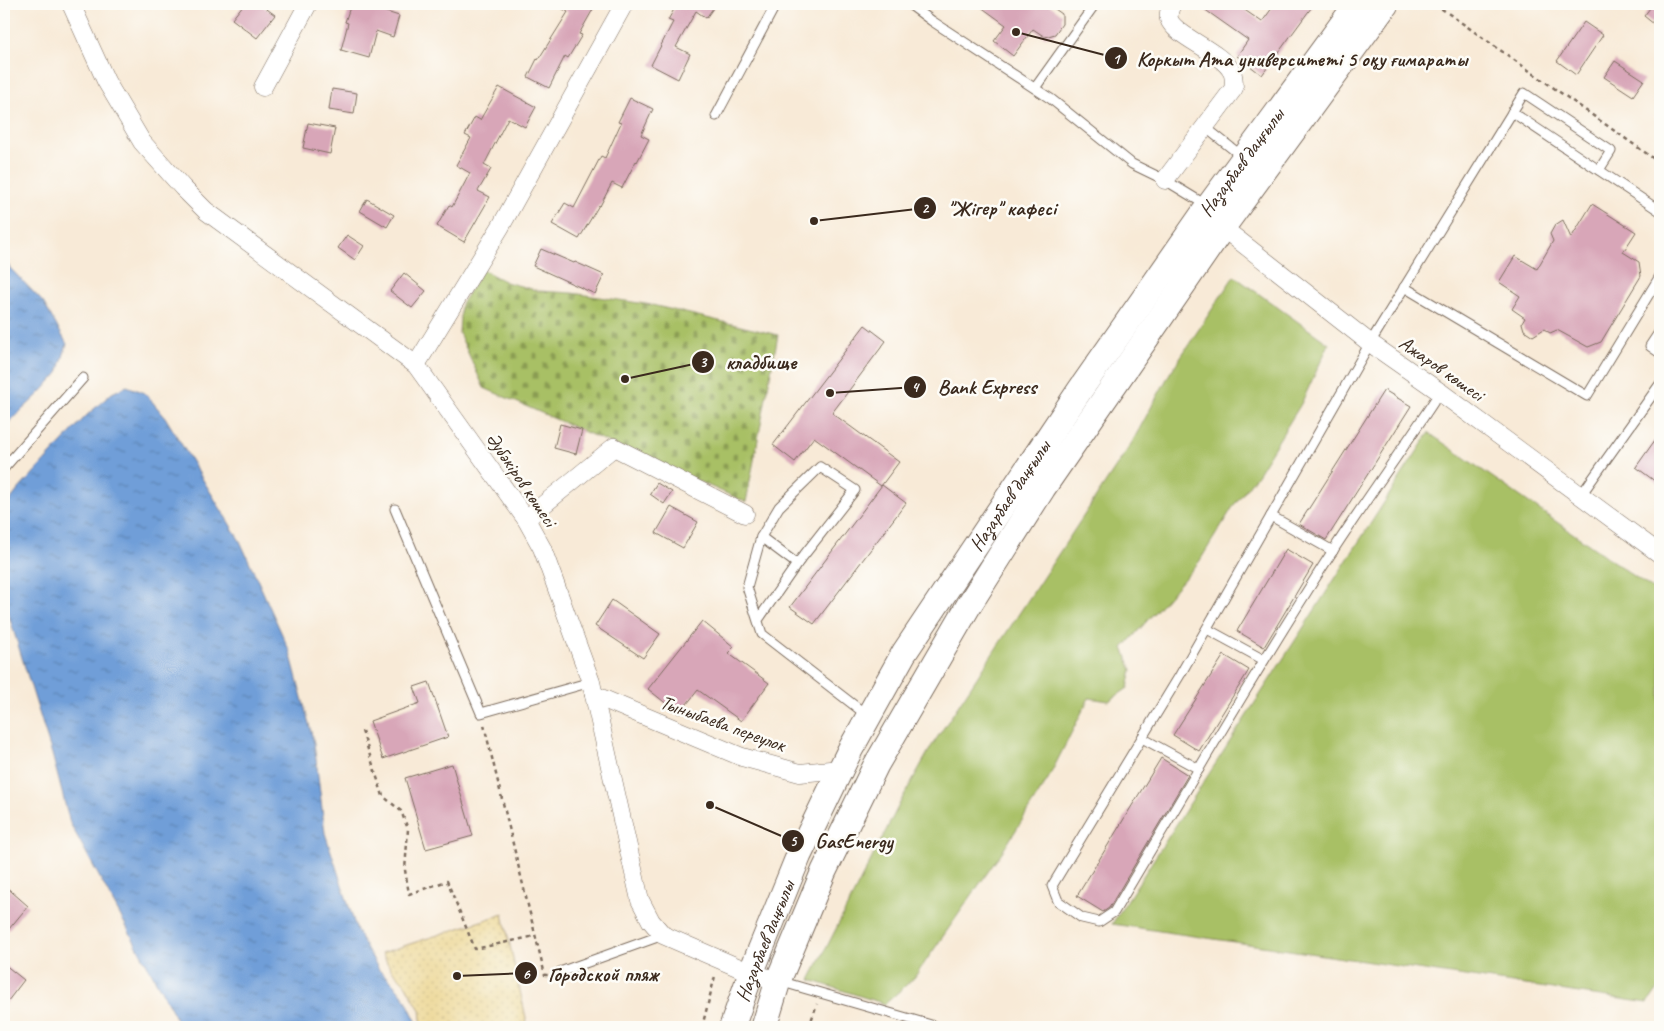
<svg xmlns="http://www.w3.org/2000/svg" width="1664" height="1031" font-family="Caveat,sans-serif">
<style>
.green{fill:#a8c065;stroke:#727542}
.sand{fill:url(#sand-dots);stroke:#94825e}
.cemetery{fill:url(#cemetery-stones);stroke:#727542}
.water{fill:url(#water-ripples);stroke:#55647b}
.building{fill:#d8a6b8}
.lines{fill:none;stroke-linecap:round;stroke-linejoin:round}
.service-casing{stroke:#7d6d5f;stroke-width:11}
.minor-casing{stroke:#7d6d5f;stroke-width:19}
.secondary-casing{stroke:#7d6d5f;stroke-width:27}
.path{stroke:#7d6d5f;stroke-width:2.5;stroke-dasharray:4 4;stroke-linecap:butt}
.service{stroke:#fff;stroke-width:9}
.minor{stroke:#fff;stroke-width:18}
.secondary{stroke:#fff;stroke-width:25}
.labels{text-anchor:middle;stroke-width:5;stroke-linejoin:round;paint-order:stroke}
.street-label{font-size:20px;fill:#3b2a1e;stroke:#fdfcf7}
.leader{fill:none;stroke:#3b2a1e;stroke-width:2}
.callout-dot{fill:#3b2a1e;stroke:#fdfcf7;stroke-width:2}
.mark-label{font-size:15px;text-anchor:middle;font-weight:bold;fill:#fff}
.callout-label{font-size:21px;text-anchor:middle;font-weight:bold;fill:#3b2a1e;stroke:#fdfcf7;stroke-width:5;stroke-linejoin:round;paint-order:stroke}
</style>
<defs>
<pattern id="sand-dots" width="8" height="8" patternUnits="userSpaceOnUse" patternTransform="scale(1.25)"><rect width="8" height="8" fill="#eeda9e"/><path d="M2 2h.1M6 6h.1" fill="none" stroke="#cdbb88" stroke-width="1.8" stroke-linecap="round"/></pattern>
<pattern id="cemetery-stones" width="16" height="16" patternUnits="userSpaceOnUse" patternTransform="scale(1.25)"><rect width="16" height="16" fill="#a8c065"/><path d="M2 7V4a2 2 0 0 1 4 0v3zM10 15v-3a2 2 0 0 1 4 0v3z" fill="#8a9c53"/></pattern>
<pattern id="water-ripples" width="26" height="14" patternUnits="userSpaceOnUse" patternTransform="scale(1.25)"><rect width="26" height="14" fill="#6f9ed8"/><path d="M2 4q2-2 4 0t4 0M15 11q2-2 4 0t4 0" fill="none" stroke="#5c81af"/></pattern>
</defs>
<rect width="100%" height="100%" fill="#fdfcf7"/>
<filter id="ink" filterUnits="userSpaceOnUse"><feTurbulence type="fractalNoise" baseFrequency=".02" numOctaves="2"/><feDisplacementMap in="SourceGraphic" scale="10" xChannelSelector="R" yChannelSelector="G"/><feConvolveMatrix kernelMatrix="1 2 1 2 8 2 1 2 1" color-interpolation-filters="sRGB"/></filter>
<filter id="wash" filterUnits="userSpaceOnUse"><feTurbulence type="fractalNoise" baseFrequency=".0096" numOctaves="4" result="noise"/><feDisplacementMap in="SourceGraphic" scale="20" xChannelSelector="R" yChannelSelector="G"/><feGaussianBlur stdDeviation="1.12" result="paint"/><feColorMatrix in="noise" values="0 0 0 0 0 0 0 0 0 0 0 0 0 0 0 0 0 1.4 0 .05"/><feComposite in="paint" operator="in"/></filter>
<g filter="url(#wash)">
<rect width="100%" height="100%" fill="#f8ead7"/>
<!-- green -->
<g class="green">
<path d="M1234 276 1329 344 1301 404 1257 475 1234 505 1199 562 1123 648 1132 670 1128 688 1109 701 1089 698 1048 779 1004 849 914 978 885 1004 810 980 903 797 931 747 1131 444 1170 373Z"/>
<path d="M1429 433 1660 594V986L1648 1003 1112 924Z"/>
</g>
<!-- sand -->
<path class="sand" d="M503 914 528 1027H422L420 1010 405 984 390 968 382 953Z"/>
<!-- cemetery -->
<path class="cemetery" d="M483 270 506 282 539 291 572 293 652 305 778 335 746 502 484 388 459 333 461 304Z"/>
<!-- water -->
<g class="water">
<path d="M4 258 10 268 43 302 67 344 58 373 41 392 4 427Z"/>
<path d="M127 386 145 393 165 417 240 541 290 652 314 743 325 833 357 931 379 970 392 982 405 998 419 1027H177L175 1016 70 823 52 754 4 600V508L18 490 86 416 112 393Z"/>
</g>
<g id="blocks">
<!-- building -->
<g class="building">
<path d="M244 4H260L275 15 257 38 232 19Z"/>
<path d="M351 4H361L399 16 393 37 376 31 369 58 341 50 348 23 345 22Z"/>
<path d="M554 4H596L579 34 582 35 568 58 565 56 549 88 528 77 537 59 538 60 568 12Z"/>
<path d="M677 4H716L706 18 696 11 676 47 690 54 678 79 651 65 673 22 668 20Z"/>
<path d="M977 4H1048L1062 14V24L1055 34 1045 37 1033 29 1013 56 994 41 1006 25Z"/>
<path d="M1197 4H1236L1262 22 1275 4H1314L1262 75 1237 56 1248 40Z"/>
<path d="M1653 4H1660V29L1644 16Z"/>
<path d="M1584 22 1603 35 1576 75 1557 61Z"/>
<path d="M1615 61 1644 80 1633 96 1604 77Z"/>
<path d="M499 87 536 107 525 127 508 118 484 165 491 169 478 191 490 197 464 242 437 226 449 205 452 207 470 173 456 165 471 138 465 135 475 117 480 120Z"/>
<path d="M332 89 357 93 354 114 329 110Z"/>
<path d="M630 98 653 109 641 135 649 139 637 162 636 161 622 188 612 183 600 206 599 205 579 239 552 224 565 203 574 208 601 156 605 158 621 123 618 122Z"/>
<path d="M308 123 335 128 330 154 303 148Z"/>
<path d="M367 199 394 215 387 227 360 211Z"/>
<path d="M1592 204 1636 232 1623 252 1639 262 1641 276 1601 342 1588 347 1557 330 1550 333 1544 329 1533 336 1524 330 1522 323 1525 318 1512 309 1520 296 1499 282 1515 256 1537 269 1553 241 1550 234 1555 225 1563 220 1571 238Z"/>
<path d="M347 235 364 246 355 260 338 248Z"/>
<path d="M541 249 574 263 575 262 604 275 595 294 533 266Z"/>
<path d="M404 273 426 291 412 308 390 291Z"/>
<path d="M865 325 886 341 832 413 899 462 881 486 814 437 795 462 773 445Z"/>
<path d="M1384 390 1411 406 1326 540 1299 524Z"/>
<path d="M560 424 582 430 576 454 554 448Z"/>
<path d="M1660 433V485L1636 467Z"/>
<path d="M657 483 672 492 664 504 650 494Z"/>
<path d="M882 485 906 503 814 624 790 607Z"/>
<path d="M671 507 698 522 683 548 656 533Z"/>
<path d="M1286 549 1313 565 1264 647 1237 631Z"/>
<path d="M612 600 660 634 643 658 595 626Z"/>
<path d="M702 621 734 647 728 653 769 683 741 721 698 690 679 714 648 689Z"/>
<path d="M1224 655 1249 670 1199 751 1173 735Z"/>
<path d="M429 682 448 737 383 759 370 721 420 703 414 687Z"/>
<path d="M1161 758 1188 775 1109 908 1103 912 1077 896Z"/>
<path d="M452 764 473 836 426 849 405 778Z"/>
<path d="M4 885 28 906 4 935Z"/>
<path d="M4 964 24 980 4 1006Z"/>
</g>
</g>
</g>
<g filter="url(#ink)">
<use href="#blocks" fill-opacity="0" stroke="#7d6d5f" stroke-width="1"/>
<g class="lines">
<!-- service casing -->
<g class="service-casing">
<g id="service">
<path d="M909 4 932 21 1051 99 1132 164 1165 180 1206 205"/>
<path d="M1035 88 1095 4"/>
<path d="M1512 112 1660 211"/>
<path d="M716 116 776 4"/>
<path d="M1205 127 1244 158"/>
<path d="M1404 287 1587 396 1660 276"/>
<path d="M1660 331 1650 346 1660 353"/>
<path d="M1440 392C1405 446 1367 498 1332 552 1256 670 1186 791 1114 912L1099 922 1082 918 1058 901 1052 886 1180 675 1370 343 1524 93 1611 151 1599 170"/>
<path d="M4 468 83 378"/>
<path d="M1581 495 1660 384"/>
<path d="M395 509 481 713 591 682"/>
<path d="M1271 516 1333 551"/>
<path d="M761 537 797 564"/>
<path d="M758 620 797 564 855 490 820 467 779 507 761 537 747 587 762 634 868 716"/>
<path d="M1207 629 1264 660"/>
<path d="M1142 738 1199 769"/>
<path d="M560 972 663 935"/>
<path d="M779 981 938 1027"/>
</g>
</g>
<!-- minor casing -->
<g class="minor-casing">
<g id="minor">
<path d="M71 4 106 81 142 142 183 188 206 211 416 365 526 519 542 548 591 682 640 900 651 921 663 935 751 973 778 981"/>
<path d="M263 87 308 4"/>
<path d="M1165 180 1234 88C1234 83 1234 76 1232 72 1222 52 1174 36 1169 19 1168 14 1170 8 1172 4"/>
<path d="M1214 221 1370 343 1440 392 1660 554"/>
<path d="M416 365 501 226 624 4"/>
<path d="M526 519 614 447 745 514"/>
<path d="M594 695 742 757 800 773 840 769"/>
</g>
</g>
<!-- secondary casing -->
<g class="secondary-casing">
<g id="secondary">
<path id="s1" d="M732 1027 751 973 799 855 850 750 904 653 1080 390 1203 214 1357 4"/>
<path d="M764 1027 778 981 824 871 876 765 969 605 1043 488 1223 227 1386 4"/>
</g>
</g>
<!-- path -->
<g class="path">
<path d="M1435 4 1660 163"/>
<path d="M484 725 545 975H549"/>
<path d="M362 731 383 796 401 811 408 829 405 870 409 894 447 881 475 949 535 936"/>
<path d="M705 1027 703 1023 715 976"/>
<path d="M809 1027 817 1004"/>
</g>
<!-- service -->
<use href="#service" class="service"/>
<!-- minor -->
<use href="#minor" class="minor"/>
<!-- secondary -->
<use href="#secondary" class="secondary"/>
</g>
</g>
<g class="labels">
<!-- street labels -->
<g class="street-label">
<text dy="7" stroke="none"><textPath href="#s1" startOffset="1008">Назарбаев даңғылы</textPath></text>
<text transform="translate(1442 368) rotate(35)" y="7">Ажаров көшесі</text>
<text transform="translate(522 479) rotate(56)" y="7">Әубәкіров көшесі</text>
<text dy="7" stroke="none"><textPath href="#s1" startOffset="602">Назарбаев даңғылы</textPath></text>
<text transform="translate(723 723) rotate(20)" y="7">Тыныбаева переулок</text>
<text dy="7" stroke="none"><textPath href="#s1" startOffset="92">Назарбаев даңғылы</textPath></text>
</g>
</g>
<!-- callouts -->
<path class="leader" d="M1016 32L1116 58M814 221L925 208M625 379L703 362M830 393L915 387M710 805L793 841M457 976L526 973"/>
<g class="callout-dot">
<circle cx="1016" cy="32" r="5"/>
<circle cx="814" cy="221" r="5"/>
<circle cx="625" cy="379" r="5"/>
<circle cx="830" cy="393" r="5"/>
<circle cx="710" cy="805" r="5"/>
<circle cx="457" cy="976" r="5"/>
<circle cx="1116" cy="58" r="12"/>
<circle cx="925" cy="208" r="12"/>
<circle cx="703" cy="362" r="12"/>
<circle cx="915" cy="387" r="12"/>
<circle cx="793" cy="841" r="12"/>
<circle cx="526" cy="973" r="12"/>
</g>
<g class="mark-label">
<text x="1116" y="64">1</text>
<text x="925" y="213">2</text>
<text x="703" y="367">3</text>
<text x="915" y="392">4</text>
<text x="793" y="846">5</text>
<text x="526" y="979">6</text>
</g>
<g class="callout-label">
<text x="1302" y="66">Коркыт Ата университеті 5 оқу ғимараты</text>
<text x="1002" y="215">"Жігер" кафесі</text>
<text x="761" y="369">кладбище</text>
<text x="987" y="394">Bank Express</text>
<text x="854" y="848">GasEnergy</text>
<text x="603" y="981">Городской пляж</text>
</g>
<!-- margin -->
<rect width="1664" height="1031" fill="none" stroke="#fdfcf7" stroke-width="20"/>
</svg>
